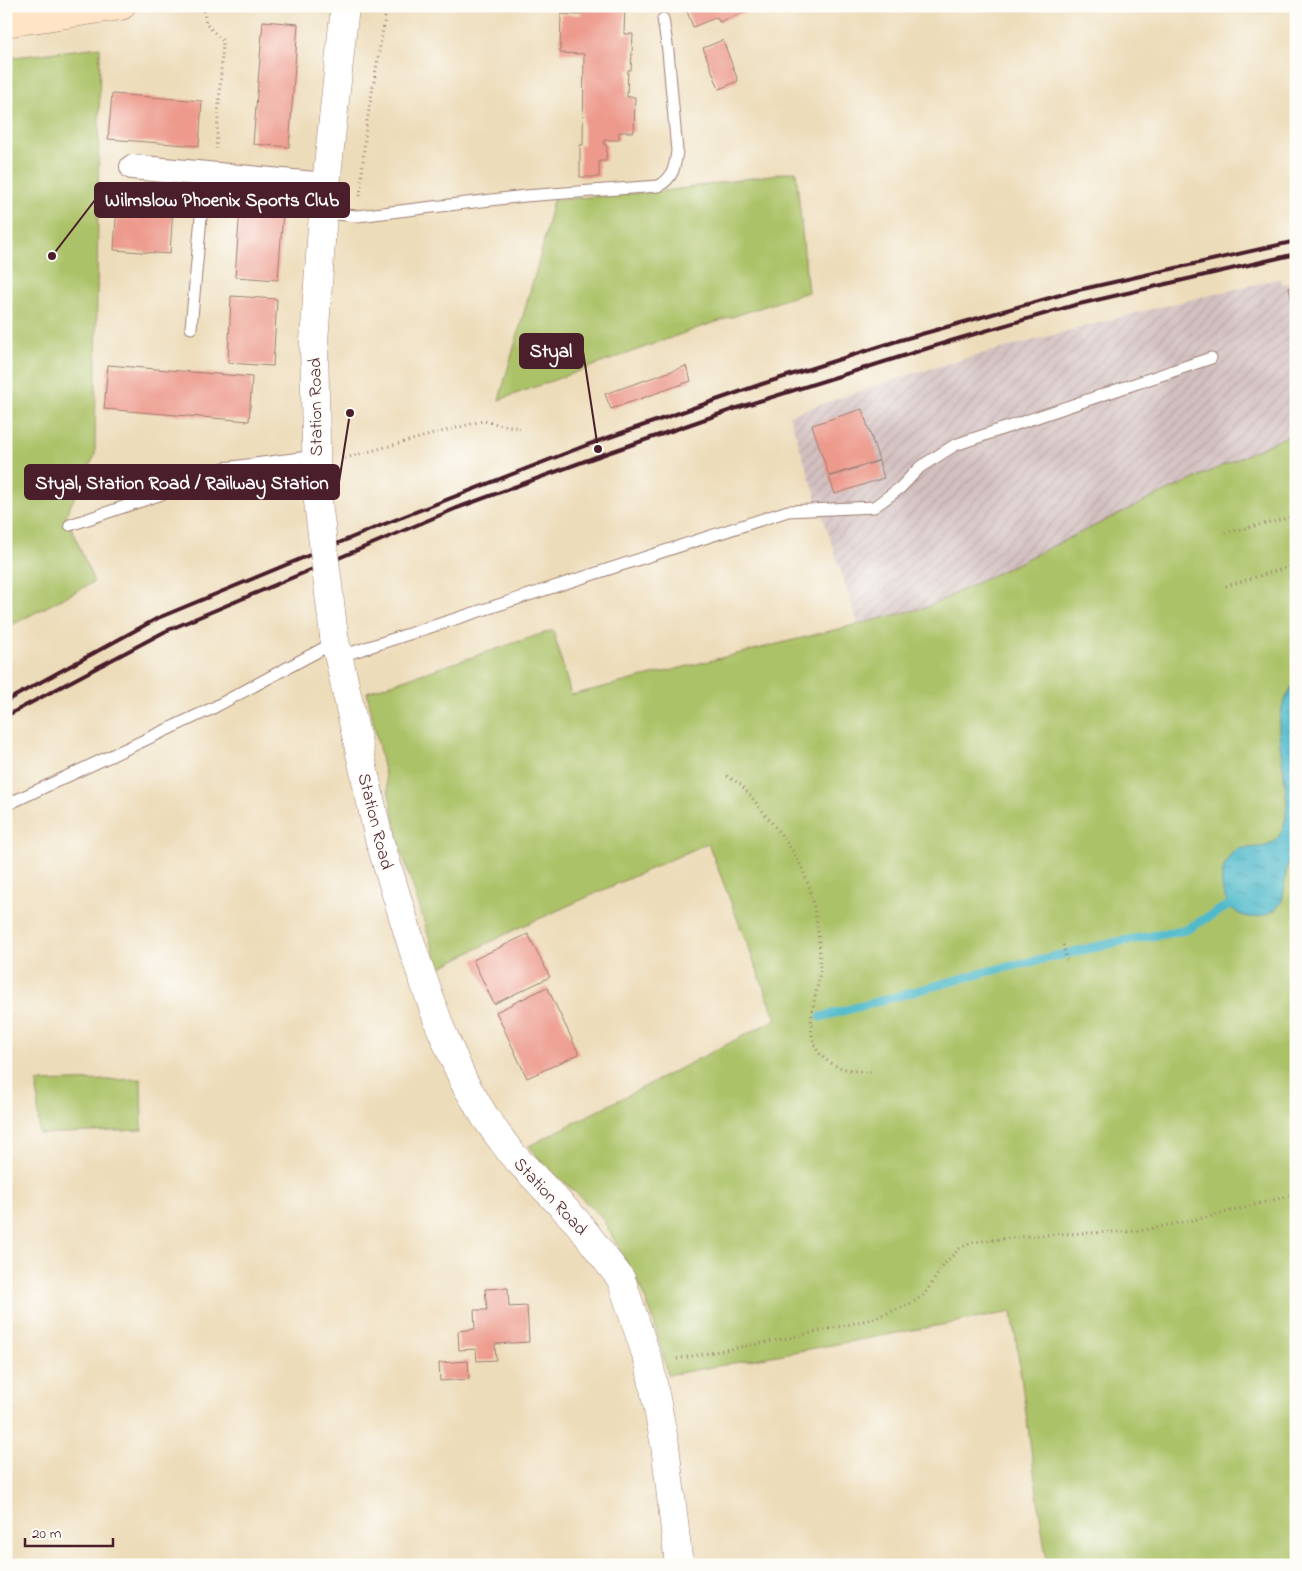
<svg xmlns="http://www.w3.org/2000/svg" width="1302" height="1571" font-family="'Indie Flower',sans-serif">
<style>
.industrial{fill:url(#industrial-furrows)}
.grass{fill:#acc267;stroke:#7b7049}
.water{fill:url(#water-ripples);stroke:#4c6c7b}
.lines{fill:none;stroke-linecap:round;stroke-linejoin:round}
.stream{stroke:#4fbacb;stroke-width:9}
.building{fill:#ed998b}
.service-casing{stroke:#9c7e72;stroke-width:13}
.minor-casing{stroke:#9c7e72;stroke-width:26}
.tertiary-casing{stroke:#9c7e72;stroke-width:29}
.secondary-casing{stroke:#9c7e72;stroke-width:29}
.path{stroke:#9c7e72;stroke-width:3;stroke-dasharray:1 4;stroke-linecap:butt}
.service{stroke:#fff;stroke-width:11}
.minor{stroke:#fff;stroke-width:24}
.tertiary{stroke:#fff;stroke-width:28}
.secondary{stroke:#ffe4c6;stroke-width:28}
.rail{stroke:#4a1f2b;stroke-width:4}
.tertiary-bridge-casing{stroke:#9c7e72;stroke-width:29;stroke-linecap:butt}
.tertiary-bridge{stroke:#fff;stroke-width:28}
.labels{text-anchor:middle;stroke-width:4;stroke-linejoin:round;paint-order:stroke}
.street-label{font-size:18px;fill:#4a1f2b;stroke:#fdfcf7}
.leader{fill:none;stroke:#4a1f2b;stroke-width:2}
.callout-dot{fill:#4a1f2b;stroke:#fdfcf7;stroke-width:2}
.callout{fill:#4a1f2b;stroke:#4a1f2b;stroke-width:2}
.callout-label{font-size:19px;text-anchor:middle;font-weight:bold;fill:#fff}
</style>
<defs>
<pattern id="industrial-furrows" width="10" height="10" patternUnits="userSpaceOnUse" patternTransform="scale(1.25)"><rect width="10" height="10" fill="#d2bfc0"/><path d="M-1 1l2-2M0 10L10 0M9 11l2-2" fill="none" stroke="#b6a4a5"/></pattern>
<pattern id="water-ripples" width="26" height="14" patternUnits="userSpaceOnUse" patternTransform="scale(1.25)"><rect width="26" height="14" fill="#4fbacb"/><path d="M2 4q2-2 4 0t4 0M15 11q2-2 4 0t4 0" fill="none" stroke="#4497a5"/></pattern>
</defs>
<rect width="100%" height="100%" fill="#fdfcf7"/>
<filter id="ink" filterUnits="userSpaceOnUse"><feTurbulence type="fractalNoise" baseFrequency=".02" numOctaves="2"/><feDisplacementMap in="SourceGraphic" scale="10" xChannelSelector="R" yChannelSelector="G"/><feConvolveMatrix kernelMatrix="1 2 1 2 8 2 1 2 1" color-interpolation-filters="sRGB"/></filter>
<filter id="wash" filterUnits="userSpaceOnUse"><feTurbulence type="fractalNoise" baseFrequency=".0096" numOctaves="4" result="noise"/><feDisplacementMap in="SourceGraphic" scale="20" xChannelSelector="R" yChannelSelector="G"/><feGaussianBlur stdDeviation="1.12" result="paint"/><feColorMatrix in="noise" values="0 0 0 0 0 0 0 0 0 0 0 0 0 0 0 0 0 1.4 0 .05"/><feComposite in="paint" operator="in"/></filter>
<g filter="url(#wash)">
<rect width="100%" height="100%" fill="#eddcb9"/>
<!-- industrial -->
<path class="industrial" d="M1281 278V284L1296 283V432L1154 497 927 607 858 623 789 415 906 376 978 355 1140 312Z"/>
<!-- grass -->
<g class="grass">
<path d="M100 47 95 455 66 515 94 582 6 628V58Z"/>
<path d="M796 171 808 292 698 328 499 400 541 253 553 200 673 190Z"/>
<path d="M1296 432V1565H1047L1012 1312 668 1375 652 1315 640 1287 601 1216 538 1158 529 1146 776 1019 708 843 514 930 439 968 401 850 367 692 553 630 571 695 927 607 1154 497Z"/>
<path d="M141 1079 142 1130 39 1134 37 1082Z"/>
</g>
<!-- water -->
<path class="water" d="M1296 681C1296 733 1299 785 1296 837 1295 849 1288 861 1286 873 1284 882 1285 891 1282 900 1280 907 1270 914 1262 916 1225 926 1208 875 1235 850 1246 846 1259 849 1269 845 1302 827 1278 760 1279 727 1279 712 1286 694 1296 681Z"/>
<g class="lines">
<!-- stream -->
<path class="stream" d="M821 1017 986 972 1117 942 1186 930 1229 905"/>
</g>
<g id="blocks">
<!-- building -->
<g class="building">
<path d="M581 6H625L624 34H633L631 70H628L627 97H635L634 132H619V140H604V145H607L606 161H599V177H580V145H583L584 54 560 53 561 14 581 15Z"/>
<path d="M685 6H746L748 11 719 22 717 17 693 27Z"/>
<path d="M263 21 298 24 289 147 253 144Z"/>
<path d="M723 40 738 81 719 89 703 48Z"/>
<path d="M112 94 202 101 199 146 108 139Z"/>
<path d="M117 203 173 207 170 254 114 250Z"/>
<path d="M240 208 283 211 278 280 235 277Z"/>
<path d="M1296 286V316H1295L1289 288Z"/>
<path d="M231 296 277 299 273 366 228 363Z"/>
<path d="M108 365 252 377 249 421 104 409Z"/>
<path d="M686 366 691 381 611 409 605 394Z"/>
<path d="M862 409 879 460 829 476 812 425Z"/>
<path d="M879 461 884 478 835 494 829 477Z"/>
<path d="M528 934 550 977 494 1004 473 960Z"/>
<path d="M547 987 579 1054 527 1078 496 1012Z"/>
<path d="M508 1288 509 1307 527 1306 529 1342 495 1344 496 1360 477 1361 476 1349 459 1350 458 1331 475 1329 474 1310H487L485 1289Z"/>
<path d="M468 1361 469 1379 440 1381 439 1363Z"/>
</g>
</g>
</g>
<g filter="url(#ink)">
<use href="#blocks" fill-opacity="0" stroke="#9c7e72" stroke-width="1"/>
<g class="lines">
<!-- service casing -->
<g class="service-casing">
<g id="service">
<path d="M323 213 358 216 525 196 658 186C673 179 675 167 677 151L668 51 663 19"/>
<path d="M191 328 205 173"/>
<path d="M70 525 159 495 224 468 316 456"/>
<path d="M338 657 788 511 874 507 900 488 920 467 955 445 1211 358"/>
<path d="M6 805 211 709 335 642"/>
</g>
</g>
<!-- minor casing -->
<g class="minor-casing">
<path id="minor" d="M132 167 326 185"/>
</g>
<!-- tertiary casing -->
<g class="tertiary-casing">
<g id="tertiary">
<path d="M317 493 314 342 323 213 345 6"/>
<path d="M334 636 379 839 415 956 440 1027 464 1082 485 1117 511 1153 578 1223 621 1279 649 1363 665 1445 679 1565"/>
</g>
</g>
<!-- secondary casing -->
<g class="secondary-casing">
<path id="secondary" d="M6 23 121 6"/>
</g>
<!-- path -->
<g class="path">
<path d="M203 6 206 24 223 41 216 149"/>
<path d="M360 196 366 127 387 6"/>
<path d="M345 458 482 421 520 428"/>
<path d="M1225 533 1296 516"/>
<path d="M1226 586 1286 568 1296 559"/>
<path d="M727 776 740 784 750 795C767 818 794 847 804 873 814 896 820 937 820 962 821 992 801 1023 818 1051 829 1069 855 1072 873 1072"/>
<path d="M1063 945 1067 960"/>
<path d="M677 1359 794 1337 872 1319 908 1305 924 1295 945 1263 960 1248 973 1242 1040 1235 1139 1231 1212 1216 1296 1194"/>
</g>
<!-- service -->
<use href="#service" class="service"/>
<!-- minor -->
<use href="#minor" class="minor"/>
<!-- tertiary -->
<use href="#tertiary" class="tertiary"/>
<!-- secondary -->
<use href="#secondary" class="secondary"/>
<!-- rail -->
<g class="rail">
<path d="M6 701 158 618 382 525 587 445 762 384 897 341 1074 291 1296 241"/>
<path d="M6 716 166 631 457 508 596 457 737 408 954 340 1075 305 1296 254"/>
</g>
<!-- tertiary-bridge casing -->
<g class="tertiary-bridge-casing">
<path id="tertiary-bridge" d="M317 493 334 636"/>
</g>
<!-- tertiary-bridge -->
<use href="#tertiary-bridge" class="tertiary-bridge"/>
</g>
</g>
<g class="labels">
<!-- street labels -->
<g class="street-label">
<text transform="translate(315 407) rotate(-91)" y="6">Station Road</text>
<text transform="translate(376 821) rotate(76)" y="6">Station Road</text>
<text transform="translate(551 1196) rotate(47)" y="6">Station Road</text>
</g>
</g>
<!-- callouts -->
<path class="leader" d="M52 256L95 200M598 449L583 351M350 413L339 482"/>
<g class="callout-dot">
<circle cx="52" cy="256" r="5"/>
<circle cx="598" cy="449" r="5"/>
<circle cx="350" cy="413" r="5"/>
</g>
<g class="callout">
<rect x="95" y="183" width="254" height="34" rx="5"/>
<rect x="520" y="334" width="63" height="34" rx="5"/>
<rect x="25" y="465" width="314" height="34" rx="5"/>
</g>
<g class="callout-label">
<text x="222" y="206">Wilmslow Phoenix Sports Club</text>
<text x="551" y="357">Styal</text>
<text x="182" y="489">Styal, Station Road / Railway Station</text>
</g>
<!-- margin -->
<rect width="1302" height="1571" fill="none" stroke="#fdfcf7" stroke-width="25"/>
<!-- scale -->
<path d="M25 1538v8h88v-8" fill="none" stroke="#4a1f2b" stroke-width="2.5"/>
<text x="32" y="1538" font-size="15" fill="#4a1f2b" stroke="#fdfcf7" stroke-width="4" paint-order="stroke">20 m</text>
</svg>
